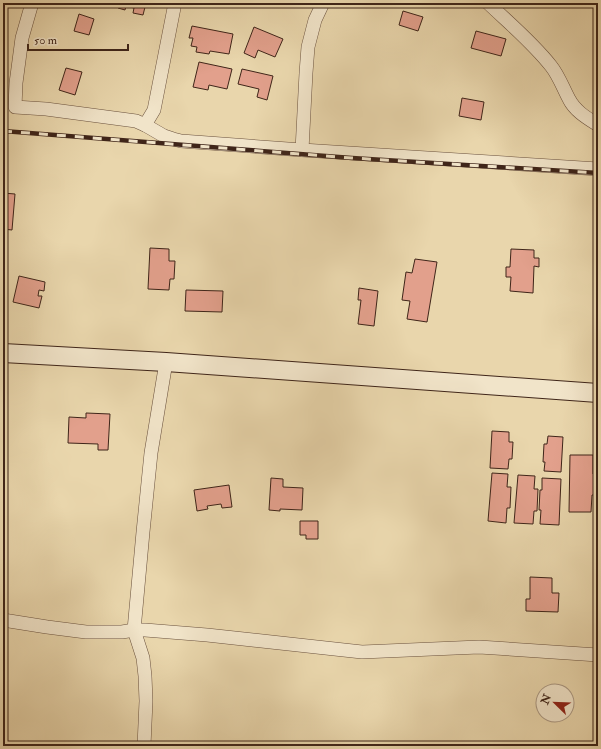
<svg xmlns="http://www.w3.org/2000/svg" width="601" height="749" font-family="'IM FELL Double Pica',serif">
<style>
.building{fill:#e2a08c;stroke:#3f2519}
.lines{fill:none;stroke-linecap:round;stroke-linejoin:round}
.street-casing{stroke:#6a513e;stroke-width:14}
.secondary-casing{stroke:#3f2519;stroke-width:20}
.street{stroke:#f1e4c9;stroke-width:13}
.secondary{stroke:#f1e4c9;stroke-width:18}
.rail-casing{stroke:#3f2519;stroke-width:4.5}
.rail{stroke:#f1e4c9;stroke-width:3;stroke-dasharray:9;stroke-linecap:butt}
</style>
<rect width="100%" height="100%" fill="#e9d6ac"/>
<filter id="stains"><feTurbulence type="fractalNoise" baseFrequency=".005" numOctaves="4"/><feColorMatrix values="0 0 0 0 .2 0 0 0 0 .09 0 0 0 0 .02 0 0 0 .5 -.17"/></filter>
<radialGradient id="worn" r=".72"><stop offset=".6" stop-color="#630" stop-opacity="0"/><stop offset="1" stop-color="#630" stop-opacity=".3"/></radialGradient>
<!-- building -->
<g class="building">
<path d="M113 3H146L143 15 133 13 134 8 126 6 125 10 118 8 119 4Z"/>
<path d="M587 3H598V8L587 5Z"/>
<path d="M403 11 423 17 418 31 399 25Z"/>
<path d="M79 14 94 19 89 35 74 31Z"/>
<path d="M192 26 233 34 229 54 210 51 209 54 196 52 197 47 191 46 193 38H189Z"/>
<path d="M254 27 283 39 275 57 258 50 255 58 244 53Z"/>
<path d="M476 31 506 39 501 56 471 48Z"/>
<path d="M199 62 232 69 227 89 209 85 208 90 193 87Z"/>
<path d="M66 68 82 72 75 95 59 90Z"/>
<path d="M242 69 273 76 267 100 257 97 259 89 238 84Z"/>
<path d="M462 98 484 102 481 120 459 116Z"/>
<path d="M3 193 15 194 12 230 3 229Z"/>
<path d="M3 241H7L3 295Z"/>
<path d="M150 248 169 249V261H175L174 279H170L169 290 148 289Z"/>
<path d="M511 249 534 250V258H539V267L534 266 533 293 510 291 511 277H506V267H510Z"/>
<path d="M415 259 437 262 427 322 407 319 410 301 402 300 406 272 412 273Z"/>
<path d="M19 276 45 282 44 291 39 290 38 296H42L39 308 13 302Z"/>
<path d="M359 288 378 291 374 326 358 324 361 300H358Z"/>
<path d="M186 290 223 291 222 312 185 311Z"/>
<path d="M86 413 110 414 108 450H98V444L68 443 69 417 86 418Z"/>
<path d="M492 431 509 432V442H513L512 459H509L508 469 490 468Z"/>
<path d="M548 436 563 437 561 472 544 471 545 462H543L544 444H547Z"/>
<path d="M570 455H593V474H597V495H592L591 512H569Z"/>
<path d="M492 473 508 474 507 487H511L510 508H507L506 523 488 521Z"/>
<path d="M518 475 535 476 534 489H538L537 511H534L533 524 514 523Z"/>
<path d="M271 478 283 479V487L303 488 302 510 280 509V511L269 510Z"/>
<path d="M542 478 561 479 559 525 540 524 541 510H539L540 490H542Z"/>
<path d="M229 485 232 507 222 508 221 504 207 506 208 509 197 511 194 490Z"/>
<path d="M300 521H318V539H306V535H300Z"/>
<path d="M530 577 552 578V593H559L558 612 526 611V599H530Z"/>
</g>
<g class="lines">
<!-- street casing -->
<g class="street-casing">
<g id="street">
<path d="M32 3 22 38 16 83 15 107 46 109 136 121 145 125 164 136 173 139 181 141 302 150 598 169"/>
<path d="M488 3C509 23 533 43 551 66 559 76 563 88 569 99 575 111 587 118 598 125"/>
<path d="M145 125 154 110 175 3"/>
<path d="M302 150 306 73 308 47 315 20 323 3"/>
<path d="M3 620 47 627 86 632H122L134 630H145L207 635 362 652 479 647 598 655"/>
<path d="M144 746 146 701 145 676 143 658 134 630 143 532 151 453 166 362"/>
</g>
</g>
<!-- secondary casing -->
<g class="secondary-casing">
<path id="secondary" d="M3 353 166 362 598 393"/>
</g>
<!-- street -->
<use href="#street" class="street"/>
<!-- secondary -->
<use href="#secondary" class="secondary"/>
<!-- rail casing -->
<g class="rail-casing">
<path id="rail" d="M3 131 352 158 598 173"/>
</g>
<!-- rail -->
<use href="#rail" class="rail"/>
</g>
<!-- margin -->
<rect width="601" height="749" fill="none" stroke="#e9d6ac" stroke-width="16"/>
<rect x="4" y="4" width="593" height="741" fill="none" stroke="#3f2519" stroke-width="2"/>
<rect x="8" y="8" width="585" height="733" fill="none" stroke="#3f2519"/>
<!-- north arrow -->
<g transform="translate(555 703) rotate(293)"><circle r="19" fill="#f1e4c9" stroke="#aa9883"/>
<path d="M0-3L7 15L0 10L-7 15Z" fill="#8f2418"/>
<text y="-6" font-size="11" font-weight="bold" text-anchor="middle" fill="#3f2519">N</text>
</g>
<!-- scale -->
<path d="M28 44v6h100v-6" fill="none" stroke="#3f2519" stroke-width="2"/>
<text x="34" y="44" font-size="12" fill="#3f2519" stroke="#f1e4c9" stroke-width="3" paint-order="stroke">50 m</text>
<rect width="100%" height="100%" filter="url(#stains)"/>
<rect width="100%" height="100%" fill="url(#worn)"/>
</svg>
